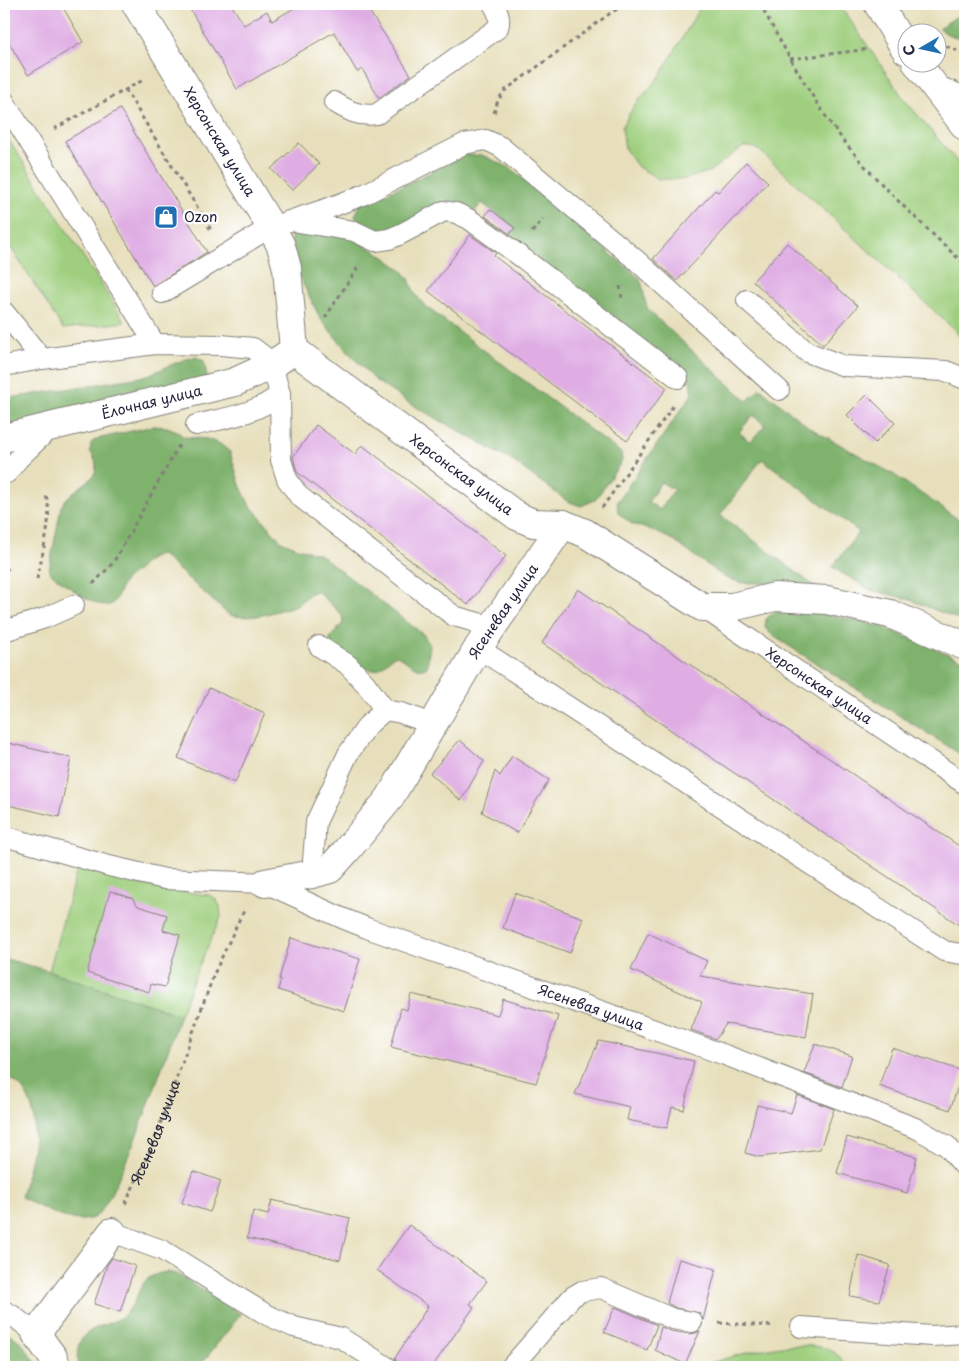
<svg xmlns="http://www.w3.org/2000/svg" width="969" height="1371" font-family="'Playpen Sans',sans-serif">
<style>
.green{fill:#9fcf7e;stroke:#60785c}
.forest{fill:#7fb26d;stroke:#506a54;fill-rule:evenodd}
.building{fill:#dfade4}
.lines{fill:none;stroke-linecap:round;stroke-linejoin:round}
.lane-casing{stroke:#84807b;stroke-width:22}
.street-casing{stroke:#84807b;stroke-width:30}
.secondary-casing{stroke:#84807b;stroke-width:30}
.path{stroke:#84807b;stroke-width:3;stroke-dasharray:4 4;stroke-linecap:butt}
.lane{stroke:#fff;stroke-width:20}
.street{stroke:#fff;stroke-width:28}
.secondary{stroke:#fff;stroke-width:28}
.labels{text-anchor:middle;stroke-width:4.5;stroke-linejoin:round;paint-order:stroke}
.street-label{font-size:14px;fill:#22223b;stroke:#fff}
.poi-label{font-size:14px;fill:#22223b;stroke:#fff;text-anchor:start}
</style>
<rect width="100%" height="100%" fill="#fff"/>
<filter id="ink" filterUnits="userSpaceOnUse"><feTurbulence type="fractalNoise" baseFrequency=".02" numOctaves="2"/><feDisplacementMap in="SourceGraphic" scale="10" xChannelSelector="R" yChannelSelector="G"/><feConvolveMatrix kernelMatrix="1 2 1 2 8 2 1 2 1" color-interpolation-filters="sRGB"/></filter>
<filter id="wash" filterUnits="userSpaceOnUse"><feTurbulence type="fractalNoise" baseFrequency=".0096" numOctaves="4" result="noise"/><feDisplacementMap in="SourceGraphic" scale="20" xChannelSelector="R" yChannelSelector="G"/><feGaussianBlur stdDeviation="1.12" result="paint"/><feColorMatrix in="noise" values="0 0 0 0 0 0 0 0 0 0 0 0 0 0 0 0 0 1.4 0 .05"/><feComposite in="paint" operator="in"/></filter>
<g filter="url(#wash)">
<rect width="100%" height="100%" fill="#e7dfbb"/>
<!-- green -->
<g class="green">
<path d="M700 4H839L904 99 965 171V345L957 332 760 151 752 147H743L710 171 686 179H659L638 167 625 149 622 127 634 106 660 76 698 11Z"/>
<path d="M4 132 125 322 63 329 4 237Z"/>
<path d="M78 866C123 883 162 890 209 895L215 898 220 906 221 917 198 968 180 1015 49 971Z"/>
<path d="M781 1346C803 1346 837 1341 845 1367H695L753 1351Z"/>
</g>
<!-- forest -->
<g class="forest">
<path d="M965 11V40L947 34 939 28Z"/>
<path d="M465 155H482L510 168 639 278C646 290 642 298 649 311L747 401 760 388 810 428 893 474 965 524V622L908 599 870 590 832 567 859 532 762 459 720 515 817 588 771 583H742L724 577 671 539 656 532 632 524 618 513 617 502 692 394 690 380 681 369 507 238 515 228 482 203 474 212 398 227 377 233 360 225 355 216 360 205 419 178ZM753 415 765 425 750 442 739 432ZM661 482 674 490 660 510 648 502Z"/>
<path d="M297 231 349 236 380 254 402 270 409 279 415 294 425 306 621 453 622 461 595 500 581 506 567 501 514 462 409 403 376 381 349 353 321 320 301 280 291 240V234Z"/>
<path d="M196 357 204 361 207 377 4 430V399L141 377C160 372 176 360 196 357Z"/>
<path d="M153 426 167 427 175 430 184 437 207 439 220 444 230 452 240 485 249 504 281 541 298 548 319 554 424 635 430 645 427 667C417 673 406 660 397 655 388 658 385 666 378 669 365 675 340 651 330 643V638L343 623 342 615 317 591C308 592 306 599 298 604 292 608 286 608 280 610 262 616 248 619 229 615L162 555C151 556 146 562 139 569 134 573 128 577 124 582 120 588 118 598 113 603 101 614 63 582 52 574L49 570 61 507C72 483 111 482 90 451L91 443 97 439Z"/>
<path d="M777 610 826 614 880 626 965 661V757L773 636 765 628 766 619Z"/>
<path d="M6 959 49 971 180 1015C170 1045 114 1211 93 1218 73 1226 39 1207 21 1197 29 1164 45 1122 24 1091 20 1084 10 1079 4 1073V970Z"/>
<path d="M166 1272 177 1274 241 1314 199 1367H78C77 1356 76 1346 83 1337 94 1324 116 1325 127 1312 143 1293 136 1277 166 1272Z"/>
<path d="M4 1330 21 1342 39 1367H4Z"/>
</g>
<g id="blocks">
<!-- building -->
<g class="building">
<path d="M4 4H61L83 42 28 75 4 34Z"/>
<path d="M187 4H231L244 25 267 11 272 21 301 4H382L369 11 411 75 379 98 362 69 357 72 334 32 237 89Z"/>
<path d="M120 109 207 252 153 286 65 141Z"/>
<path d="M299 143 319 164 292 190 271 169Z"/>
<path d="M746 162 768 182 677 281 653 259 715 190 718 192Z"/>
<path d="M490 209 515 228 510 234 485 216Z"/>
<path d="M470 235 496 253 494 256 667 388 627 441 428 291Z"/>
<path d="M787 243 858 306 823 345 753 281Z"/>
<path d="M867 395 895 423 875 443 847 415Z"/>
<path d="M316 425 355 454 362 445 506 556 468 605 297 472 293 457Z"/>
<path d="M578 589 965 850V929L542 643Z"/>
<path d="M209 688 265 713 235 783 178 758Z"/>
<path d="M460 740 484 761 461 801 430 773Z"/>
<path d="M4 742 71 758 59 817 4 804Z"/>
<path d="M512 756 549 780 517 833 482 812 495 771 500 776Z"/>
<path d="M110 891 132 898 138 906 167 915 163 930 180 935 165 987 151 984 149 992 87 973Z"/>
<path d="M515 893 583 918 570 953 503 928Z"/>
<path d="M648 933 707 961 700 976 813 994 806 1037 726 1024 716 1039 691 1030 702 1002 631 970Z"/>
<path d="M291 938 360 959 344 1011 278 990 281 979H279Z"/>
<path d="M411 994 498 1015 503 999 558 1016 536 1083 391 1047 401 1008 407 1010Z"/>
<path d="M599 1041 694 1061 684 1110 672 1107 667 1128 627 1120 630 1107 575 1094Z"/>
<path d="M815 1044 852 1056 842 1087 804 1073Z"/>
<path d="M892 1048 963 1071 950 1110 879 1086Z"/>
<path d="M797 1095 834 1109 820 1149 760 1157 745 1153 757 1105 791 1113Z"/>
<path d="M847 1137 917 1157 907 1193 837 1173Z"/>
<path d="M193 1171 221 1181 210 1212 182 1203Z"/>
<path d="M272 1200 350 1218 340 1260 247 1238 253 1211 268 1215Z"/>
<path d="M409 1225 487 1281 470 1304 474 1307 432 1367H399L395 1358 428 1306 377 1270Z"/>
<path d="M858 1255 890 1265 879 1301 850 1296Z"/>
<path d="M112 1258 135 1266 120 1312 94 1304 107 1265Z"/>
<path d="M679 1259 716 1269 703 1320 699 1313 676 1308 667 1303Z"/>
<path d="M615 1307 657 1325 647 1350 604 1332Z"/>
<path d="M661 1327 671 1331 690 1334 696 1333 700 1331 685 1364 655 1350Z"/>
</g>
</g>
</g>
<g filter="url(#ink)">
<use href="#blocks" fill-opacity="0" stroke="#84807b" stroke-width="1"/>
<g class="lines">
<!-- lane casing -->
<g class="lane-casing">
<g id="lane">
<path d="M933 84 965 97"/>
<path d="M4 101 155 344"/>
<path d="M334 102C349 111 359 117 377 114L498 28C501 18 498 12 493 4"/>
<path d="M298 222 354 231 375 241 389 239 401 234 444 211 456 213 469 219 524 259 678 378"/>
<path d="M162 293 271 227 329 208 365 194 464 144 486 140 501 147 636 260 779 390"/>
<path d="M747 300 807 352 844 366 946 371 965 379"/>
<path d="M4 312 42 359"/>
<path d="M4 366 42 359 155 344 221 345 253 348 266 358 272 365 280 394 281 460 287 479 299 496 454 616 493 627"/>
<path d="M196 425C225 418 257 414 280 394"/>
<path d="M7 473 19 458 50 428"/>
<path id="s2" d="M702 607 965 784"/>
<path d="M4 631 45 618 74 605"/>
<path d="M319 646 347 664 365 683 385 710 401 713 433 724"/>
<path d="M478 648 944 951 961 954 965 952"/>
<path id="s3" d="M4 836 109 866 165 879 265 883 342 918 367 928 725 1055 918 1129 947 1146 965 1167"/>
<path d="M312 874 316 822 348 754 368 725 385 710"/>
<path d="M112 1232 162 1250 267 1315 294 1327 341 1338 387 1367"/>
<path d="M4 1311 12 1315 36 1334"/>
<path d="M801 1327 932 1336 965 1334"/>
<path d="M511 1367 572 1297 582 1291 601 1288 673 1319 692 1322"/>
</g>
</g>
<!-- street casing -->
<g class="street-casing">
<g id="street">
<path id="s4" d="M136 4 271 227 281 246 287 268 294 350 517 516 533 523 563 524 585 533 702 607H732L775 597 827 600 890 614 965 646"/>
<path id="s5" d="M4 438 235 382 272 365 294 350"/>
<path id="s6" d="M265 883 312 874 330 869 347 850 389 799 478 648 563 524"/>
<path d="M57 1367 53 1357 36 1334 112 1232"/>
</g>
</g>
<!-- secondary casing -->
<g class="secondary-casing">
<g id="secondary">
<path d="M878 4 906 50"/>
<path d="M916 62 965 126"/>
</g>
</g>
<!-- path -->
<g class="path">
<path d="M760 4C783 46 806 89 834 128 871 179 920 221 965 265"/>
<path d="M946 46 965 54"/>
<path d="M790 59 869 49"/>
<path d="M125 89 211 230"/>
<path d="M494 113 497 103 503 92 612 12 626 4"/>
<path d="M54 129 145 79"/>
<path d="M532 232 543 219"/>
<path d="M4 238V237"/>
<path d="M620 286 622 299"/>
<path d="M325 318 360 264"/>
<path d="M602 508 673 406"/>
<path d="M4 577 8 568"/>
<path d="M37 579C41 558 55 513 45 494"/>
<path d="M93 584 113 563 179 445"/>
<path id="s1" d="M125 1204 151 1149 214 974 241 916 245 910"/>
<path d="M719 1323 775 1326"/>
</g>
<!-- lane -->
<use href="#lane" class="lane"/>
<!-- street -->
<use href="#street" class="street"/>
<!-- secondary -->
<use href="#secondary" class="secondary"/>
</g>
</g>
<!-- icons -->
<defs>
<g id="shop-square" transform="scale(1.25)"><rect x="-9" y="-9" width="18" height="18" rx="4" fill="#1f6fb2" stroke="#fff"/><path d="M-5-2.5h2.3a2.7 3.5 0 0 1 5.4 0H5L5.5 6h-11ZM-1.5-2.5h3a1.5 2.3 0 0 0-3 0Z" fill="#fff"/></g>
</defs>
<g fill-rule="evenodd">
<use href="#shop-square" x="166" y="217"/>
</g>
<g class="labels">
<!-- street labels -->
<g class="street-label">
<text dy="5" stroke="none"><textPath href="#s4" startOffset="161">Херсонская улица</textPath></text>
<text dy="5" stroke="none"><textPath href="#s5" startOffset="152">Ёлочная улица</textPath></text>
<text dy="5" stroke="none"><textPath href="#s4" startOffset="596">Херсонская улица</textPath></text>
<text dy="5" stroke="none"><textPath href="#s6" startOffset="378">Ясеневая улица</textPath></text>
<text dy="5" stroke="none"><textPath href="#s2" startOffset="141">Херсонская улица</textPath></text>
<text dy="5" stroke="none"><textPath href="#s3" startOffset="616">Ясеневая улица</textPath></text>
<text dy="5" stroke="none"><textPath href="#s1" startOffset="78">Ясеневая улица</textPath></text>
</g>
<!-- poi labels -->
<g class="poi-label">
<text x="184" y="222">Ozon</text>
</g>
</g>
<!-- margin -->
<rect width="969" height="1371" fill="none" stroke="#fff" stroke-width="20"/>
<!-- north arrow -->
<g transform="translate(922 48) rotate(261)"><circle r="24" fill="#ffffff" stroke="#a7a7b1"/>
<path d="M0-4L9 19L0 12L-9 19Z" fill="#1f6fb2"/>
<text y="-8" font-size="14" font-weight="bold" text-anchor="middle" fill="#22223b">С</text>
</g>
</svg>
